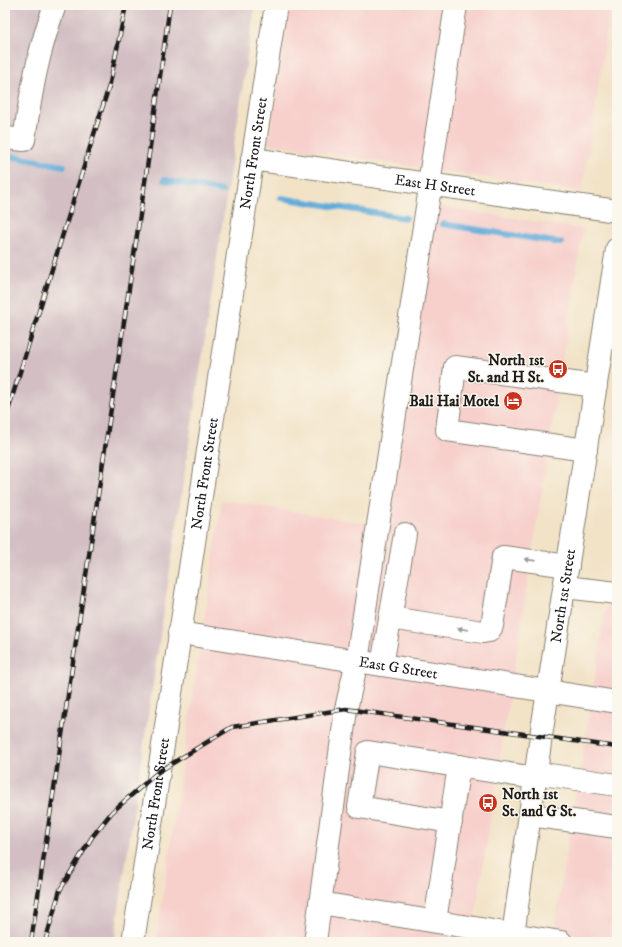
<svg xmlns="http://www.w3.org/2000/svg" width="622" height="947" font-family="'IM FELL DW Pica',serif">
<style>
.built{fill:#f7d0cc}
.industrial{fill:#d2bec3}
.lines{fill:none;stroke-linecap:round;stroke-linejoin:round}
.stream{stroke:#60acd9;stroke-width:6}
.minor-casing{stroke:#878072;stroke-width:24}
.major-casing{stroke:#878072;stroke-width:24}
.minor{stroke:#fff;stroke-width:22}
.major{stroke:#fff;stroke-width:22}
.rail-casing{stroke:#1c1c1c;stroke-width:4.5}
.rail{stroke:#fbf7ec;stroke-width:3;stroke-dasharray:9;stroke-linecap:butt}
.oneway{fill:#999}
.labels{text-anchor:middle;stroke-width:3;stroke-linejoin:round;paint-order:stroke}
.street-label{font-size:15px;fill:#1c1c1c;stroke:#fbf7ec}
.poi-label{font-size:15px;font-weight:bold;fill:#1c1c1c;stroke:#fbf7ec;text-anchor:end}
</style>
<rect width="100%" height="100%" fill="#fbf7ec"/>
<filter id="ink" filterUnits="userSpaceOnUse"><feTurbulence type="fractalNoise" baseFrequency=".025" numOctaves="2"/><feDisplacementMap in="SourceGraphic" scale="8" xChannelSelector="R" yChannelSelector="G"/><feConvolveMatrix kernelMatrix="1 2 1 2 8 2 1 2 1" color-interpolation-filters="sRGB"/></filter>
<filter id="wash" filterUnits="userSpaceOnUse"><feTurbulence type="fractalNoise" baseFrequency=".012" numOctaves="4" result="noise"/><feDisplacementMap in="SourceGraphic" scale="16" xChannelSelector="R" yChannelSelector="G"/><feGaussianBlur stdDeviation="0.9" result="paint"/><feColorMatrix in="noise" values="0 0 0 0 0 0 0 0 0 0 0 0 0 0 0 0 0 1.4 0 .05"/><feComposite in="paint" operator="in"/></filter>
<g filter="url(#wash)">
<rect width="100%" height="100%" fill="#f2e3c7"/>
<!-- built -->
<g class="built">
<path d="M290 5H611L582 192 268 144Z"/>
<path d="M436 206 583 229 471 942H156L222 500 389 527Z"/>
<path d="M617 540V942H552Z"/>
</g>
<!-- industrial -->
<path class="industrial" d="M5 5H255L114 942H5Z"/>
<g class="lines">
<!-- stream -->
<g class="stream">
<path d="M5 155 64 166"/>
<path d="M164 180 222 191"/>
<path d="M281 198 406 218"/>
<path d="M442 224 561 243"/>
</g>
</g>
</g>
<g filter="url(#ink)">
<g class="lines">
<!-- minor casing -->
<g class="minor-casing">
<g id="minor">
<path d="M5 138 24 140C31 92 38 51 55 5"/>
<path id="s1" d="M252 159 617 211"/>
<path d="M586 450 447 430 455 367 596 386"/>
<path d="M565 587 617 593"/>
<path d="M390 618 483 632 489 631 492 626 503 557 568 566"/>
<path id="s2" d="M179 633 617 702"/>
<path d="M382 665 405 534"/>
<path d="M536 773 617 785"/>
<path d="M530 815 617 827"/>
<path d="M451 822 359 807 368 752 535 778"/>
<path d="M320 903 561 942"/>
<path d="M435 921 459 766"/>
<path id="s3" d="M133 942 276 5"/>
<path d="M315 942 346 709 357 661 429 194V184L456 5"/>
</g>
</g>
<!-- major casing -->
<g class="major-casing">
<g id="major">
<path id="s4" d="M512 942 541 736 617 249"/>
</g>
</g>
<!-- minor -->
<use href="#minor" class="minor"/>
<!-- major -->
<use href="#major" class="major"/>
<!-- rail casing -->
<g class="rail-casing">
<g id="rail">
<path d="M5 420 110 83 126 5"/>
<path d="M31 942 146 175 170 5"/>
<path d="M45 942 60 890 92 837 112 812 158 772 232 727 346 709 617 747"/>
</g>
</g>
<!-- rail -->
<use href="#rail" class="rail"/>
</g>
<!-- one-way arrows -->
<defs><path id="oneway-solid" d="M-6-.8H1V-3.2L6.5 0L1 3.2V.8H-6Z"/></defs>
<g class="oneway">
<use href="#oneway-solid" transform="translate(530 560) rotate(-172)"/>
<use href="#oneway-solid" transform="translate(463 629) rotate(-171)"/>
</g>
</g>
<!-- icons -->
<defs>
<g id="bus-disc" transform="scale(1)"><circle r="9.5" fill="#c8321e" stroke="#fbf7ec"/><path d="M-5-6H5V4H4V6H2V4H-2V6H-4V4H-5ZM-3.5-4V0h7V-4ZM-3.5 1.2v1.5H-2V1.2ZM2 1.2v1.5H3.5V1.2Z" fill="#fff"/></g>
<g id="hotel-disc" transform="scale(1)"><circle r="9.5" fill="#c8321e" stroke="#fbf7ec"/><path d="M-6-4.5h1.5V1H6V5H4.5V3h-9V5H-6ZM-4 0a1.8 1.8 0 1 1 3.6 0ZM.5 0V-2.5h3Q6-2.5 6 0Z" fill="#fff"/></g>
</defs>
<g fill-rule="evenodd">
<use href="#bus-disc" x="558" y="369"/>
<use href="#hotel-disc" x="513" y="401"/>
<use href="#bus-disc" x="488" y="803"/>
</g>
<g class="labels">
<!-- street labels -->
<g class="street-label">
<text dy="5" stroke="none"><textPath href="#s3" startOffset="798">North Front Street</textPath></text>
<text dy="5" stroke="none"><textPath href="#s1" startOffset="185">East H Street</textPath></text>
<text dy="5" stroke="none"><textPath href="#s3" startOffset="474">North Front Street</textPath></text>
<text dy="5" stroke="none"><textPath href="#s4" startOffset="350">North 1st Street</textPath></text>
<text dy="5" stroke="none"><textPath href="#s2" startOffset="222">East G Street</textPath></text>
<text dy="5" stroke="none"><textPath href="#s3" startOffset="150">North Front Street</textPath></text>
</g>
<!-- poi labels -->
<g class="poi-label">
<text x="544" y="365">North 1st<tspan x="544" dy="17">St. and H St.</tspan></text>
<text x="499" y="406">Bali Hai Motel</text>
<text x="502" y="799" text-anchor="start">North 1st<tspan x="502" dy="17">St. and G St.</tspan></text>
</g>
</g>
<!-- margin -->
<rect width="622" height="947" fill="none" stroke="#fbf7ec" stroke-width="20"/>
</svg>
